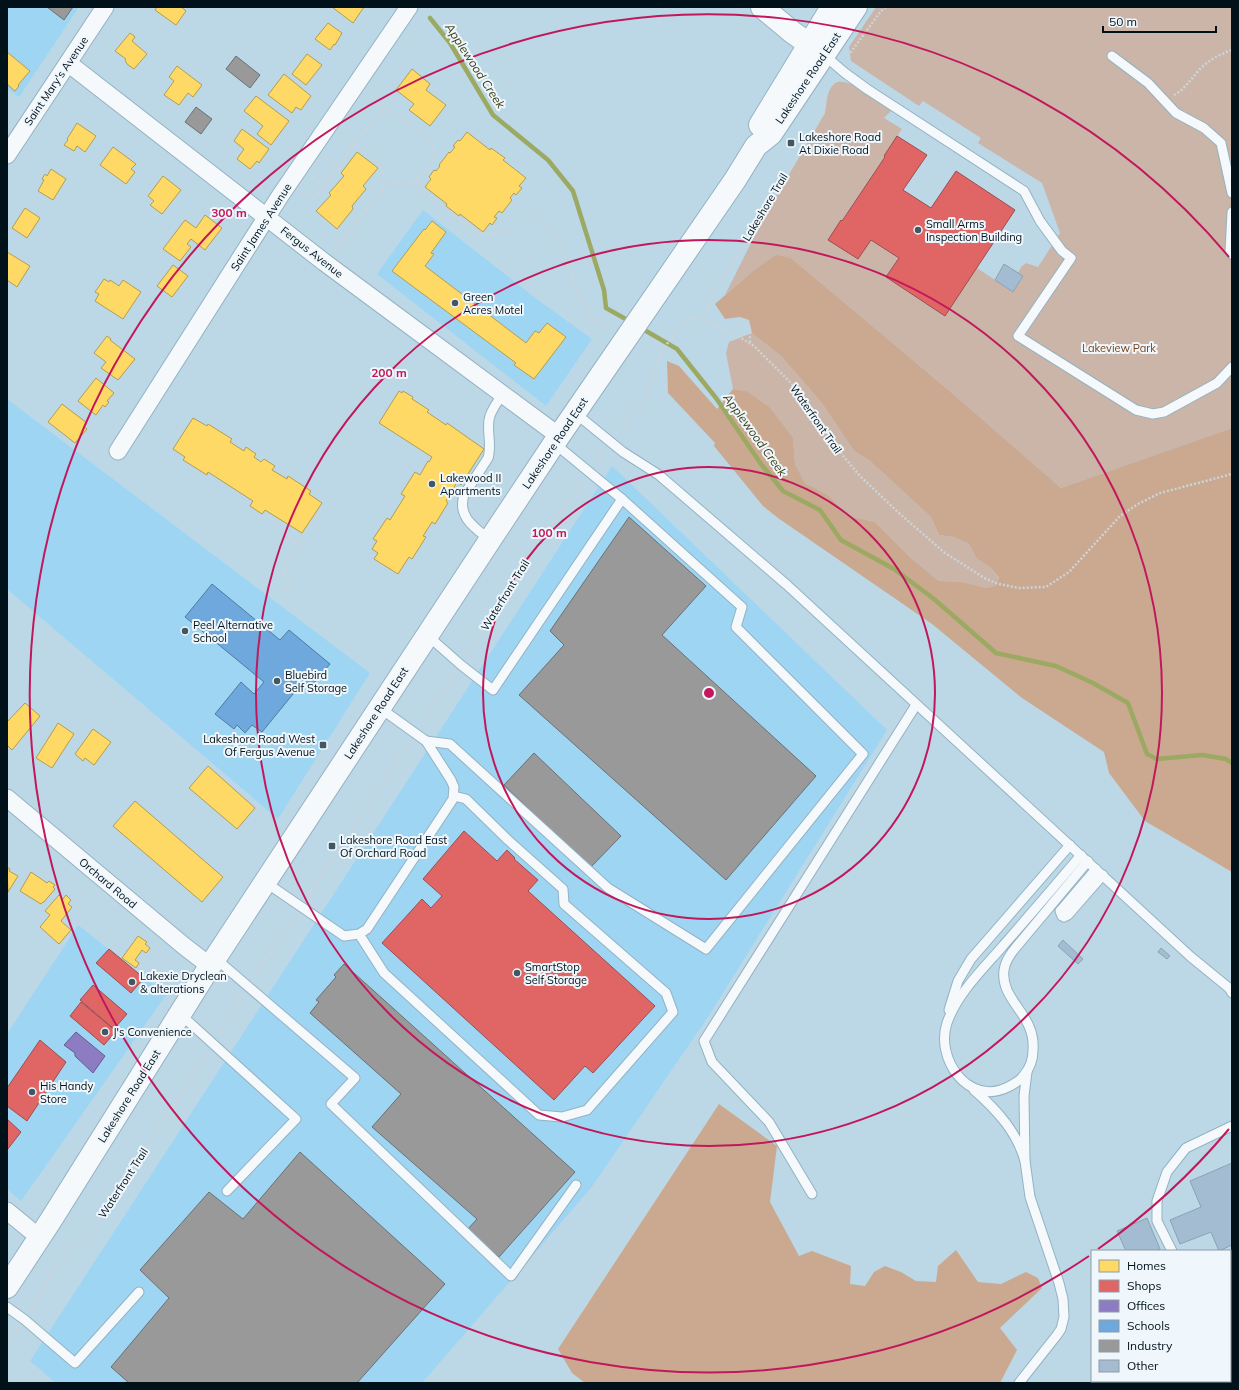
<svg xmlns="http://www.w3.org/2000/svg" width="1239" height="1390" font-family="Mulish,sans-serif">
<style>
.built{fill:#9ed5f3}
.green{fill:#cab5a8}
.forest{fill:#caa990}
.homes{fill:#ffd966;stroke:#b39d4f}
.shops{fill:#e06666;stroke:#9d4c4f}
.offices{fill:#8e7cc3;stroke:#645c90}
.schools{fill:#6fa8dc;stroke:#4e7ba2}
.industry{fill:#999;stroke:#6b7073}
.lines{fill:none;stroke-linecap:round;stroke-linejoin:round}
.stream{stroke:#9ca963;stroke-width:4.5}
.building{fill:#a4bcd2;stroke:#8ba2b4}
.lane-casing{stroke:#94b2c2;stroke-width:11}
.street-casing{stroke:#94b2c2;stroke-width:19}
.secondary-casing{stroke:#94b2c2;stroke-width:24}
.primary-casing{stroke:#94b2c2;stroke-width:24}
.path{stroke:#ccd5d9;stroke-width:2.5;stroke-dasharray:2 2;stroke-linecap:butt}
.lane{stroke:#f5f9fb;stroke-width:9}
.street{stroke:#f5f9fb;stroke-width:17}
.secondary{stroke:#f5f9fb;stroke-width:22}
.primary{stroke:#f5f9fb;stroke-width:22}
.ring{fill:none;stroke:#c2185b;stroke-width:2}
.poi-dot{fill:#425762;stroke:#eff7fc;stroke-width:1.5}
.labels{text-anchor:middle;stroke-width:4;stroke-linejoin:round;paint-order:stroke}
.street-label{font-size:11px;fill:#01111a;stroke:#eff7fc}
.poi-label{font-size:11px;fill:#01111a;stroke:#eff7fc;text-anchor:start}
.park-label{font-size:11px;fill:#773f16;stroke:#eff7fc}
.water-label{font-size:12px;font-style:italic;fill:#383b10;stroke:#eff7fc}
.centre{fill:#c2185b;stroke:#eff7fc;stroke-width:2}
.ring-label{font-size:12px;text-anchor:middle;font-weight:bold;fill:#c2185b;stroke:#eff7fc;stroke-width:4;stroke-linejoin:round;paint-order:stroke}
</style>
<rect width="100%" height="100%" fill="#bcd8e7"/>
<!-- built -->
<g class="built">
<path d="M7 7H79L19 97 7 88Z"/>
<path d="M423 210 538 300 592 339 546 406 377 274Z"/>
<path d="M7 399 370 673 278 819 7 589Z"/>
<path d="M612 466 887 730 710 1014 591 1188 422 1383H56L30 1361Z"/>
<path d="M78 925 166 995 21 1201 7 1189V1034Z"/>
</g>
<!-- green -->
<g class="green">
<path d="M876 7H1232V428L1061 488 952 393 791 258 776 256 754 270 725 295 763 219 825 113C827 104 826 91 834 84 846 74 881 102 892 110L884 118 902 129 884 156 885 157 828 240 857 259 871 240 899 258 886 277 945 316 977 268 1013 292 1023 276 1018 273 1021 267 1026 263 1038 267 1060 233 1042 183 978 143 981 138 923 101 919 106 851 61 849 47Z"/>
<path d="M752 333 781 356 822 403 854 451 869 460 931 517 939 535 954 537 969 544 977 559 991 568 999 579 996 587 987 588 962 582 939 581 911 558 875 522 849 516 828 495 805 483 795 464 793 438 746 391 733 389 726 353 729 342Z"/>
</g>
<!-- forest -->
<g class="forest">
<path d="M776 255 791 258 952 393 1061 488 1232 428V872L1145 821 1109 773 1104 752 1022 698 932 624 778 518 763 506 714 446 715 443 668 393 667 361 679 366 717 409 733 389 746 391 769 407 793 438 795 464 805 483 828 495 849 516 875 522 911 558 939 581 962 582 987 588 996 586 999 578 991 568 977 559 969 544 954 537 939 535 931 517 869 460 854 451 822 403 781 356 752 333 749 320 740 317 725 319 715 304 754 270Z"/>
<path d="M719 1104 777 1146 770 1202 799 1256 812 1251 851 1266 850 1284 865 1286 874 1272 885 1266 901 1272 916 1281 936 1282 938 1266 956 1250 978 1282 1001 1284 1026 1272 1038 1278 1042 1288 1000 1328 1017 1350 1000 1383H585L572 1373 558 1349Z"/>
</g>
<!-- homes -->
<g class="homes">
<path d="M157 7H181L186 11 176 25 155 10Z"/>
<path d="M332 7H364L353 23Z"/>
<path d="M328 23 342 33 335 45 334 44 330 50 315 39Z"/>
<path d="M130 33 135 37 132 41 147 54 134 69 127 64 125 60 126 59 115 51Z"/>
<path d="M7 52 30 71 18 85 19 86 15 91 7 84Z"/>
<path d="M307 54 322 65 306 85 292 74Z"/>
<path d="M177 66 202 85 193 97 188 93 179 105 164 95 174 81 169 77Z"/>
<path d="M412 69 430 84 426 90 446 105 430 126 409 110 414 104 396 90Z"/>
<path d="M284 74 311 96 301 110 296 107 292 113 268 95Z"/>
<path d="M256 96 289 121 271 145 257 134 263 126 244 111Z"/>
<path d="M77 123 96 136 85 152 77 146 74 151 64 145 68 140 67 139Z"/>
<path d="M242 129 269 149 259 163 257 161 250 169 237 159 244 149 234 141Z"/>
<path d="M467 132 490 150 491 148 505 158 503 160 526 178 519 186 522 188 516 195 514 193 510 198 512 200 502 213 499 211 494 217 497 218 492 225 490 223 483 232 460 214 459 216 446 206 447 204 425 187 431 179 429 177 434 170 436 171 440 166 439 165 449 152 450 153 455 147 453 146 458 140 460 141Z"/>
<path d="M113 147 136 164 131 169 135 172 126 184 100 165Z"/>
<path d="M357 152 378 168 363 186 366 189 352 206 353 209 337 229 316 211 331 195 329 193 344 176 341 173Z"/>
<path d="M51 169 66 179 53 200 38 191 44 180 42 179 45 174 47 176Z"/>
<path d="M163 176 181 190 162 214 150 205 154 201 148 196Z"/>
<path d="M25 208 40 218 27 238 12 228Z"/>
<path d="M205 215 222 228 205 250 191 239 187 244 191 247 180 261 163 249 185 220 196 228Z"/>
<path d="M432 221 446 232 431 253 434 254 425 266 526 343 535 331 539 333 547 323 566 337 534 379 514 365 516 363 392 271 424 229 425 230Z"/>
<path d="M7 252 30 266 17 287 7 280Z"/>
<path d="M173 265 188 276 172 297 157 286Z"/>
<path d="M104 279 109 282 110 280 119 286 123 280 141 292 123 319 95 301 99 294 95 292Z"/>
<path d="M107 336 111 339 110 340 135 359 118 380 101 368 106 362 94 353Z"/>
<path d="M96 378 114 393 107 401 109 402 105 407 103 405 96 415 78 401Z"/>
<path d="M399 391 402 393 403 391 413 397 412 399 429 410 427 412 446 425 447 423 484 449 461 485 457 482 446 501 448 503 435 524 432 522 423 536 426 537 412 559 409 557 398 574 374 559 378 553 372 549 377 541 373 539 387 518 390 520 405 496 401 494 415 472 420 475 428 461 429 462 432 457 379 423Z"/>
<path d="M62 404 87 423 84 427 87 429 75 443 48 422Z"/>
<path d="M193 418 207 426 208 424 232 439 230 442 244 451 246 447 256 454 254 457 261 462 264 459 275 466 272 470 287 479 288 476 311 491 309 494 322 503 302 533 265 510 262 514 250 506 253 501 208 472 207 475 183 460 185 457 173 449Z"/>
<path d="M25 703 40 716 12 750 7 745V722Z"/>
<path d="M58 723 74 734 52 768 36 758Z"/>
<path d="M93 729 111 742 94 765 85 758 83 761 75 754Z"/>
<path d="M208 766 255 808 237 829 189 788Z"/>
<path d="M135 801 223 877 202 902 113 826Z"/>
<path d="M7 867 10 869 9 871 18 876 8 892Z"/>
<path d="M31 872 47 883 49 881 55 885 53 887 55 889 44 902H43L41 904 20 891Z"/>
<path d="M59 895 63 899 66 895 71 900 68 904 72 907 61 921 71 930 59 944 40 927 50 915 45 911Z"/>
<path d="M138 936 147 942 145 944 150 948 146 953 142 950 135 960 139 963 136 968 122 958Z"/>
</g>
<!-- shops -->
<g class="shops">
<path d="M897 136 927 155 903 190 931 208 956 171 1015 210 945 316 886 277 899 258 871 240 858 259 828 240 841 220 842 221 885 157 884 156Z"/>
<path d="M464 831 497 861 507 850 515 858 514 859 538 880 528 891 655 1006 593 1073 585 1066 554 1100 382 943 422 899 431 908 442 896 423 879Z"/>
<path d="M109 949 144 978 131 993 96 963Z"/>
<path d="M93 985 127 1014 114 1029 80 1000Z"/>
<path d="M81 1002 116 1031 104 1045 70 1016Z"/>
<path d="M40 1040 66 1062 27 1121 7 1106V1088Z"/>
<path d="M7 1119 21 1132 7 1150Z"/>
</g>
<!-- offices -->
<path class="offices" d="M76 1032 105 1056 93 1073 75 1056V1053L64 1045Z"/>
<!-- schools -->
<path class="schools" d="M212 584 280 640 289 630 330 664 309 689 302 683 262 732 252 725 245 733 237 725 234 729 215 714 241 682 254 694 264 682 185 617Z"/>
<!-- industry -->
<g class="industry">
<path d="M47 7H73L64 20Z"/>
<path d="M236 56 260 75 250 88 226 69Z"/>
<path d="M196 107 212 119 201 134 185 122Z"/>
<path d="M629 517 706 586 662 635 816 776 726 880 519 695 564 645 550 631Z"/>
<path d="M534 753 621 836 590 868 504 785Z"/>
<path d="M344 964 575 1172 499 1257 467 1230 477 1219 372 1127 401 1094 310 1013 319 1002 316 1000 336 977 334 975Z"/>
<path d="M300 1152 445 1284 357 1383H129L111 1367 169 1298 140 1270 209 1192 243 1219Z"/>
</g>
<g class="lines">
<!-- stream -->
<g class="stream">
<path d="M430 18 450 43 493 115 548 160 573 191 604 290 606 308 631 322"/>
<path d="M641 328 677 349 716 398 761 464 783 491 820 510 841 540 894 569 934 599 996 653 1056 666 1093 683 1128 703 1147 754 1157 759 1202 755 1226 759 1232 763"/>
</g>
</g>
<!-- building -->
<g class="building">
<path d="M1004 264 1023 276 1013 292 995 280Z"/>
<path d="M1063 940 1083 959 1078 964 1058 946Z"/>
<path d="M1161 948 1170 956 1167 959 1158 952Z"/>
<path d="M1232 1163V1245L1219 1251 1211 1232 1180 1244 1170 1220 1201 1207 1190 1181Z"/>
<path d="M1147 1218 1160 1249 1155 1251H1126L1117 1231Z"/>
</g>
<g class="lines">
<!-- lane casing -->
<g class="lane-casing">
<g id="lane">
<path d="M824 55 845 73 867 89 1024 191 1040 221 1062 251 1071 258 1018 336 1136 410 1153 414 1164 412 1217 383 1232 367"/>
<path d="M1112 56 1148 83 1176 113 1204 128 1221 143 1232 193"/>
<path d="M1232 212 1230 252 1232 254"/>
<path d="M575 413 623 452 659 475 787 585 1191 957 1229 988 1232 993"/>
<path d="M490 540C475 528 457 517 464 495L488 458C492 446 487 433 489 420 490 411 497 403 502 395"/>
<path d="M427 635 461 665 493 690 622 499 554 443"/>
<path d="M426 741 450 744 608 888 706 949 863 754 736 627 742 607 622 499"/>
<path d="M1081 855C1055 886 1028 917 1002 947 982 970 957 994 947 1023 935 1058 968 1107 1008 1087 1014 1084 1020 1081 1024 1075 1030 1068 1033 1058 1033 1050 1036 1014 1000 1001 1004 970 1005 961 1011 953 1017 946L1088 861"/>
<path d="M1096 869 1062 909 1060 911 1062 916 1064 917 1068 915 1103 875"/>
<path d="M265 882 344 936 359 934 367 929 453 799 454 787 451 780 426 741 380 708"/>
<path d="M359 934 384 973 539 1115 562 1117 587 1110 673 1012 666 993 564 904 563 889 508 840 466 799 454 796"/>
<path d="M215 958 355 1078 331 1104 511 1276 576 1185"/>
<path d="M949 1010 958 981 971 959 1070 845"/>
<path d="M180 1014 296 1119 227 1191"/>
<path d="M974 1090C997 1110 1017 1132 1025 1161L1024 1096 1027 1072"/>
<path d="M812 1194 769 1122 712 1062 704 1041 916 705"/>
<path d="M1172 1251 1157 1221V1201L1167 1172 1186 1148 1232 1126"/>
<path d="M7 1307 25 1320 75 1363 139 1292"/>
<path d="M1230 1336 1232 1337"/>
<path d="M1230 1364 1232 1363"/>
<path d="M1019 1383 1057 1335 1061 1329 1064 1317 1063 1299 1059 1283 1030 1197 1025 1161"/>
<path d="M1192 1383 1196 1381"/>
</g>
</g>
<!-- street casing -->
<g class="street-casing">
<g id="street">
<path d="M68 63 324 262 559 436"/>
<path d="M7 155 105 7"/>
<path d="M118 451 280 196 409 7"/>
<path d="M7 798 184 946 210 966"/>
<path d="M7 1211 40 1238"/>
</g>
</g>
<!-- secondary casing -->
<g class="secondary-casing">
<path id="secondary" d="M762 7 792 32 823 54"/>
</g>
<!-- primary casing -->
<g class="primary-casing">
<g id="primary">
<path d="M760 125 832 7"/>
<path d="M7 1287 51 1220 210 966 490 540 559 436 735 180 756 146 771 134 856 7"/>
</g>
</g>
<!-- path -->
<g class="path">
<path d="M848 56 881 11 886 7"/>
<path d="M369 93 385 107 431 141C438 160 430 166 418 179L419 188 476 232 488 234 505 231 516 233"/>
<path d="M1174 95C1185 89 1191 79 1200 69 1209 60 1220 54 1232 50"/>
<path d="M340 136 353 147"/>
<path d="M325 158 338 167"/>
<path d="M312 177 324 186"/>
<path d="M384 183 419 182"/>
<path d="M302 192 313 201 354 144 385 107"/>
<path d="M523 209C532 216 547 226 553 235 574 264 572 310 607 328"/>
<path d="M334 251 382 190C390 166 371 157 354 144"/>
<path d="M704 321 712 296 819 119 824 106 823 94"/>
<path d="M726 331C731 325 742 317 748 327 750 332 750 339 750 344"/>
<path d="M616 433 644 400 661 353 681 323 687 318H694L704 321 741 338 754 346 789 381 803 398 844 457 860 476 900 514 945 553 986 579 999 584 1019 588 1046 587 1069 572 1120 516 1138 504 1160 493 1232 474"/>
<path d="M596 462 603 452"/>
<path d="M266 514 277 522 297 545"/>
<path d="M283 591 291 583C284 575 282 571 286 562L323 507"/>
<path d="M467 655 536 545 583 481"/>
<path d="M423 724 455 674"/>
<path d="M307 897 410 743"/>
<path d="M254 977 295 916"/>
<path d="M219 1035 241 996"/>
<path d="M31 1311 43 1287 65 1254 71 1248 86 1239 207 1055"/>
<path d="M7 1342 19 1328"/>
</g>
<!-- lane -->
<use href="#lane" class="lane"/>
<!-- street -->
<use href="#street" class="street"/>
<!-- secondary -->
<use href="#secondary" class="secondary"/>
<!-- primary -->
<use href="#primary" class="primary"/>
</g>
<!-- distance rings -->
<g class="ring">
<circle cx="709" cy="693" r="226"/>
<circle cx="709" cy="693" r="453"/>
<path d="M1229 1129A679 679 0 0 1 1098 1249M1089 1256A679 679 0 1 1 1229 257"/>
</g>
<!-- markers -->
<g class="poi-dot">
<rect x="787" y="139" width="8" height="8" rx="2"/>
<circle cx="918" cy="230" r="4"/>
<circle cx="455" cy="303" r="4"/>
<circle cx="432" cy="484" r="4"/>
<circle cx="185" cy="631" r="4"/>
<circle cx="277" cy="681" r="4"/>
<rect x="319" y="741" width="8" height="8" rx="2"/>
<rect x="328" y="842" width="8" height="8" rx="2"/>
<circle cx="517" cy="973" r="4"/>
<circle cx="132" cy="982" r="4"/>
<circle cx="105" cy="1032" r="4"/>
<circle cx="32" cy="1092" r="4"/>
</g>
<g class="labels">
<!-- street labels -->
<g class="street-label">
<text transform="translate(808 78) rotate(-56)" y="4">Lakeshore Road East</text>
<text transform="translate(56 81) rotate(-56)" y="4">Saint Mary's Avenue</text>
<text transform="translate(765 207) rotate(-59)" y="4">Lakeshore Trail</text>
<text transform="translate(261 227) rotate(-57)" y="4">Saint James Avenue</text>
<text transform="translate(312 252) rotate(38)" y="4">Fergus Avenue</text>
<text transform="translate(816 419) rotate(55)" y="4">Waterfront Trail</text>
<text transform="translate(555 443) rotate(-56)" y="4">Lakeshore Road East</text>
<text transform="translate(505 595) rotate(-58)" y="4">Waterfront Trail</text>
<text transform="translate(376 713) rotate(-57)" y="4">Lakeshore Road East</text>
<text transform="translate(108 883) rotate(40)" y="4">Orchard Road</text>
<text transform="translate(129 1096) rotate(-58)" y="4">Lakeshore Road East</text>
<text transform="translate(123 1183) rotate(-57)" y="4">Waterfront Trail</text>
</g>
<!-- poi labels -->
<g class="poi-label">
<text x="799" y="141">Lakeshore Road<tspan x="799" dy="13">At Dixie Road</tspan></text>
<text x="926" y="228">Small Arms<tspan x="926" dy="13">Inspection Building</tspan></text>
<text x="463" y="301">Green<tspan x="463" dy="13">Acres Motel</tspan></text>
<text x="440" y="482">Lakewood II<tspan x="440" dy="13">Apartments</tspan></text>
<text x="193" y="629">Peel Alternative<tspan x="193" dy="13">School</tspan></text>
<text x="285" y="679">Bluebird<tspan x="285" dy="13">Self Storage</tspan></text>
<text x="315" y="743" text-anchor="end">Lakeshore Road West<tspan x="315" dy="13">Of Fergus Avenue</tspan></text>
<text x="340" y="844">Lakeshore Road East<tspan x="340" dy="13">Of Orchard Road</tspan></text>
<text x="525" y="971">SmartStop<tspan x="525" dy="13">Self Storage</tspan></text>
<text x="140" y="980">Lakexie Dryclean<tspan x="140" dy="13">&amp; alterations</tspan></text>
<text x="113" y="1036">J's Convenience</text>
<text x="40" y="1090">His Handy<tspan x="40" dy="13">Store</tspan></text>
</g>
<!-- park labels -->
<g class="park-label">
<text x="1119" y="352">Lakeview Park</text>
</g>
<!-- water labels -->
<g class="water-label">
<text transform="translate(475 66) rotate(57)" y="4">Applewood Creek</text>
<text transform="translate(755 435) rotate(54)" y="4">Applewood Creek</text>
</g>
</g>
<circle cx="709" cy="693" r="6" class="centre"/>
<g class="ring-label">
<text x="229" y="217">300 m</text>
<text x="389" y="377">200 m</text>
<text x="549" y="537">100 m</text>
</g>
<!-- border -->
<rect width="1239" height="1390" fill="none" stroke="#01111a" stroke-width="16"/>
<!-- legend -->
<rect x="1091" y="1250" width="140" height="132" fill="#eff7fc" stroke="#909ba2"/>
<rect x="1099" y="1260" width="20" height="12" fill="#ffd966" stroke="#909ba2"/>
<text x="1127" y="1270" font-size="12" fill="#01111a">Homes</text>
<rect x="1099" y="1280" width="20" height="12" fill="#e06666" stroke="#909ba2"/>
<text x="1127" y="1290" font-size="12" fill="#01111a">Shops</text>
<rect x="1099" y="1300" width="20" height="12" fill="#8e7cc3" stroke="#909ba2"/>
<text x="1127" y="1310" font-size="12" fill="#01111a">Offices</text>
<rect x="1099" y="1320" width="20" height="12" fill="#6fa8dc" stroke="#909ba2"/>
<text x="1127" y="1330" font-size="12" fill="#01111a">Schools</text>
<rect x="1099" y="1340" width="20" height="12" fill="#999999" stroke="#909ba2"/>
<text x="1127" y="1350" font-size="12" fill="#01111a">Industry</text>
<rect x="1099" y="1360" width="20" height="12" fill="#a4bcd2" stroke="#909ba2"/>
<text x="1127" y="1370" font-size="12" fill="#01111a">Other</text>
<!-- scale -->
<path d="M1103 26v6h113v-6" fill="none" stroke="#01111a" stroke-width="2"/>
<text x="1109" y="26" font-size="12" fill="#01111a" stroke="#eff7fc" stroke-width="3" paint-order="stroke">50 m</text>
</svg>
